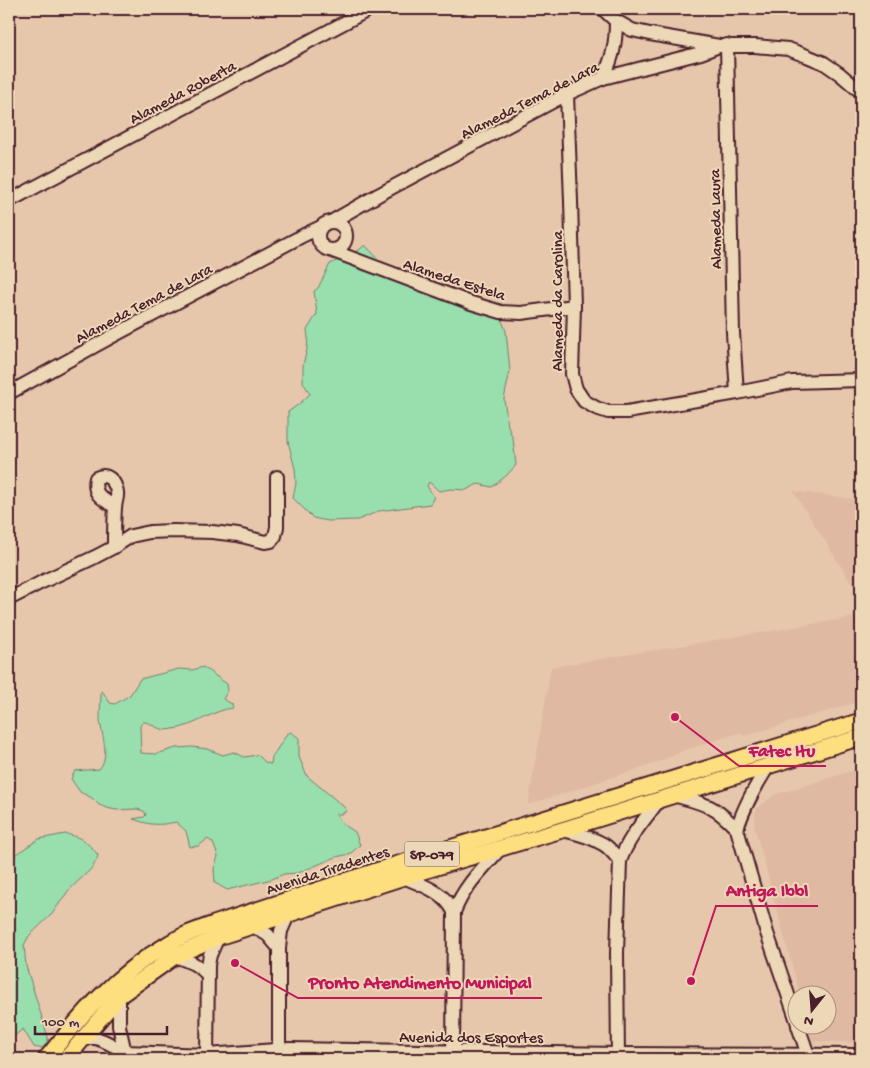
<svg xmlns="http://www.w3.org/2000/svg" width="870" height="1068" font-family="'Gochi Hand',sans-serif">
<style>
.built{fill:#e0b9a3}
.green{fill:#98dfad;stroke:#717f6c}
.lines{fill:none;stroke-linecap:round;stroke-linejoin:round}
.minor-casing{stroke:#4a1f2b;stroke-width:16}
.major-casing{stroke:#4a1f2b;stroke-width:19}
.minor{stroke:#ecd7b6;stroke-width:12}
.major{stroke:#fedf80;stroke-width:15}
.labels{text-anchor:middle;stroke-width:4;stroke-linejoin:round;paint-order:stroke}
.shield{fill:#ecd7b6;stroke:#7b5655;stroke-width:1}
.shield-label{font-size:15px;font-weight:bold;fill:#4a1f2b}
.street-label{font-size:16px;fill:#4a1f2b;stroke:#ecd7b6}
.leader{fill:none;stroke:#c2185b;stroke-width:2}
.callout-dot{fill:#c2185b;stroke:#ecd7b6;stroke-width:2}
.callout-label{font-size:18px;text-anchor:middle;font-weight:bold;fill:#c2185b;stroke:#ecd7b6;stroke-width:4;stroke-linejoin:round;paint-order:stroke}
</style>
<rect width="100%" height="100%" fill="#e7c7ac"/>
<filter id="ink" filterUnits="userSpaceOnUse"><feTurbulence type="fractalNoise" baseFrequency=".02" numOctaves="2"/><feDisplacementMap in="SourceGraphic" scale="10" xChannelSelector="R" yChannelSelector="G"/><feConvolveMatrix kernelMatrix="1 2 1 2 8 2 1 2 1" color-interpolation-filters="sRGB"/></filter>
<g filter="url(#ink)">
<!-- built -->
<g class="built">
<path d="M793 491 861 500V598Z"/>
<path d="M861 616V701L745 736 739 733 685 750 657 763 528 805 551 667Z"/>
<path d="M861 768V1043L812 1041 808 1026H828V996L800 995 754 825 756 809 774 795Z"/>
</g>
<!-- green -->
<g class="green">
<path d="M365 245 382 263 429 278 449 296 501 318 506 331 510 371 504 399 506 412 508 426 513 439 516 465 507 475 492 487 478 484 466 490 451 489 439 491 429 482 427 486 434 497 430 504 379 511 358 520 328 521 313 518 293 498 296 483 295 469 288 441V412L299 404 310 394 303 382V365L307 349 308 337 307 330 317 314 314 291 318 288 330 264 359 250Z"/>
<path d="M203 667 227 684 228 690 223 699 232 704 233 708C212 710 195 727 173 729 170 730 164 730 161 729 154 727 150 722 143 722L140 726 141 753 156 754 176 748 192 747 207 749 223 755 234 752 244 757 258 755 266 763 271 764 272 757 287 734 291 732 299 738V757L307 776 343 806 347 811 341 814H336L343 824 355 832 360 845 350 854 336 857 298 873 284 874 272 879 227 890 215 883 214 869 218 856 213 843 208 839 198 846 190 847 186 831 176 822C157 826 150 825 133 819L144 817 146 815 144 811 137 809 116 810 107 808 99 805 92 798 80 792 71 779 75 771 99 769C111 756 101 734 100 719 100 710 101 701 101 691L103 692 110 703 115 704 130 695 140 679 179 669 192 670Z"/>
<path d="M65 834C81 836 88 843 98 855L97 859 92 868 68 891 52 914 29 936 24 945 26 966 48 1037C48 1046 43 1050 34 1047L23 1029 9 1040V882L14 879 13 861 10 858 39 839Z"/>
</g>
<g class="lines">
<!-- minor casing -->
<g class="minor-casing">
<g id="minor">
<path d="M603 9 616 21 632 30 650 34 719 46"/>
<path d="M727 45 733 333 737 393"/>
<path d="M603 78C613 58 616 43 616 21"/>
<path d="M567 94 571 201 574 306 572 374 576 389 584 401 596 408 608 412H627L737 393 792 382 861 380"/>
<path d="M9 201 370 9"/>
<circle cx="332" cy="236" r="14"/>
<path d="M331 222 378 195 567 94 603 78 701 53 719 46H755L788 49 807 56 824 63 840 74 861 92"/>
<path d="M330 250 471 303 501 312 521 313 574 306"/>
<path d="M9 393 111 337 304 235 321 227"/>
<path d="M114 547C114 534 114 521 115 508 115 503 118 497 117 492 115 481 107 472 96 478 92 495 103 499 115 507"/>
<path d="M9 599 42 582 95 557 114 547 131 536 150 532 173 531 212 532 238 535 265 542 271 541 275 536 277 527V477"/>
<path d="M673 795C687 799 703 802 715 810 723 815 730 822 737 829L767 933 798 1024"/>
<path d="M737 829C744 806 756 785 769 765"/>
<path d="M562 830C576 833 591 837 603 844 610 848 615 855 620 861"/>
<path d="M403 877C422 885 445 892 454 912"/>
<path d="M253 926 268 935 279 948"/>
<path d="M175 956C188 961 198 964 207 974"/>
<path d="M119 996V1026L126 1057"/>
<path d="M798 1026 808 1055V1059"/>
<path d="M84 1038H96L104 1041 126 1052 207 1055 289 1049 618 1054 861 1055"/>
<path d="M279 1050V948L281 931 288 915"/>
<path d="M207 1059 208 965 210 955 218 937"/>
<path d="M453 1059 454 912C464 886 483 868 501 848"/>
<path d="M618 1059 617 953 620 861C628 838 645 819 660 799"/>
</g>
</g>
<!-- major casing -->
<g class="major-casing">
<g id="major">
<path d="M46 1059C81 1015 116 974 165 946 180 936 197 930 214 924L395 865 861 721"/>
<path d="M66 1059 119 996 175 956 218 937 413 874 562 830 861 737"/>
</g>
</g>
<!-- minor -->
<use href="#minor" class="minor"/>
<!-- major -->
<use href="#major" class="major"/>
</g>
</g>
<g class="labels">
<!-- shield labels -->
<rect class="shield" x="404.5" y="841.5" width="55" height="25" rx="4"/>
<g class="shield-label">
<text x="432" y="859">SP-079</text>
</g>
<!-- street labels -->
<g class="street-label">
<text transform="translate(182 91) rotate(-28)" y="6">Alameda Roberta</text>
<text transform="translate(529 99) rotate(-27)" y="6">Alameda Tema de Lara</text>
<text transform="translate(714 219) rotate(-91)" y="6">Alameda Laura</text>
<text transform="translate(455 278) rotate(18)" y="6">Alameda Estela</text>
<text transform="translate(556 301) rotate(-90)" y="6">Alameda da Carolina</text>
<text transform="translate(143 302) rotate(-28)" y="6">Alameda Tema de Lara</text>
<text transform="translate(327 869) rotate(-18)" y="6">Avenida Tiradentes</text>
<text x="471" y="1042">Avenida dos Esportes</text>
</g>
</g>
<!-- callouts -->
<path class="leader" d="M675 717L739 766H826M691 981L716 906H818M235 963L298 998H542"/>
<g class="callout-dot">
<circle cx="675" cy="717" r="5"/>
<circle cx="691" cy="981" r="5"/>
<circle cx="235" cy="963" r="5"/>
</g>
<g class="callout-label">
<text x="782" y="756">Fatec Itu</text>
<text x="767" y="896">Antiga Ibbl</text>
<text x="420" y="988">Pronto Atendimento Municipal</text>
</g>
<!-- margin -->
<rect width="870" height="1068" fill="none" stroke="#ecd7b6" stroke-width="30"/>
<rect x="15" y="15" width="840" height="1038" fill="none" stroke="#4a1f2b" stroke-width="2" filter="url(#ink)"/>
<!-- north arrow -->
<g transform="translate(812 1010) rotate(197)"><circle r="24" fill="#ecd7b6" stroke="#ab8d7e"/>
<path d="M0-4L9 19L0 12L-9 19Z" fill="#4a1f2b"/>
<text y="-8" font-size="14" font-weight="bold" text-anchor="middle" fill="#4a1f2b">N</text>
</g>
<!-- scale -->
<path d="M35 1026v8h132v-8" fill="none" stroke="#4a1f2b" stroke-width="2.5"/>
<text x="42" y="1026" font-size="15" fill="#4a1f2b" stroke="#ecd7b6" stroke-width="4" paint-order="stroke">100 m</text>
</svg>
